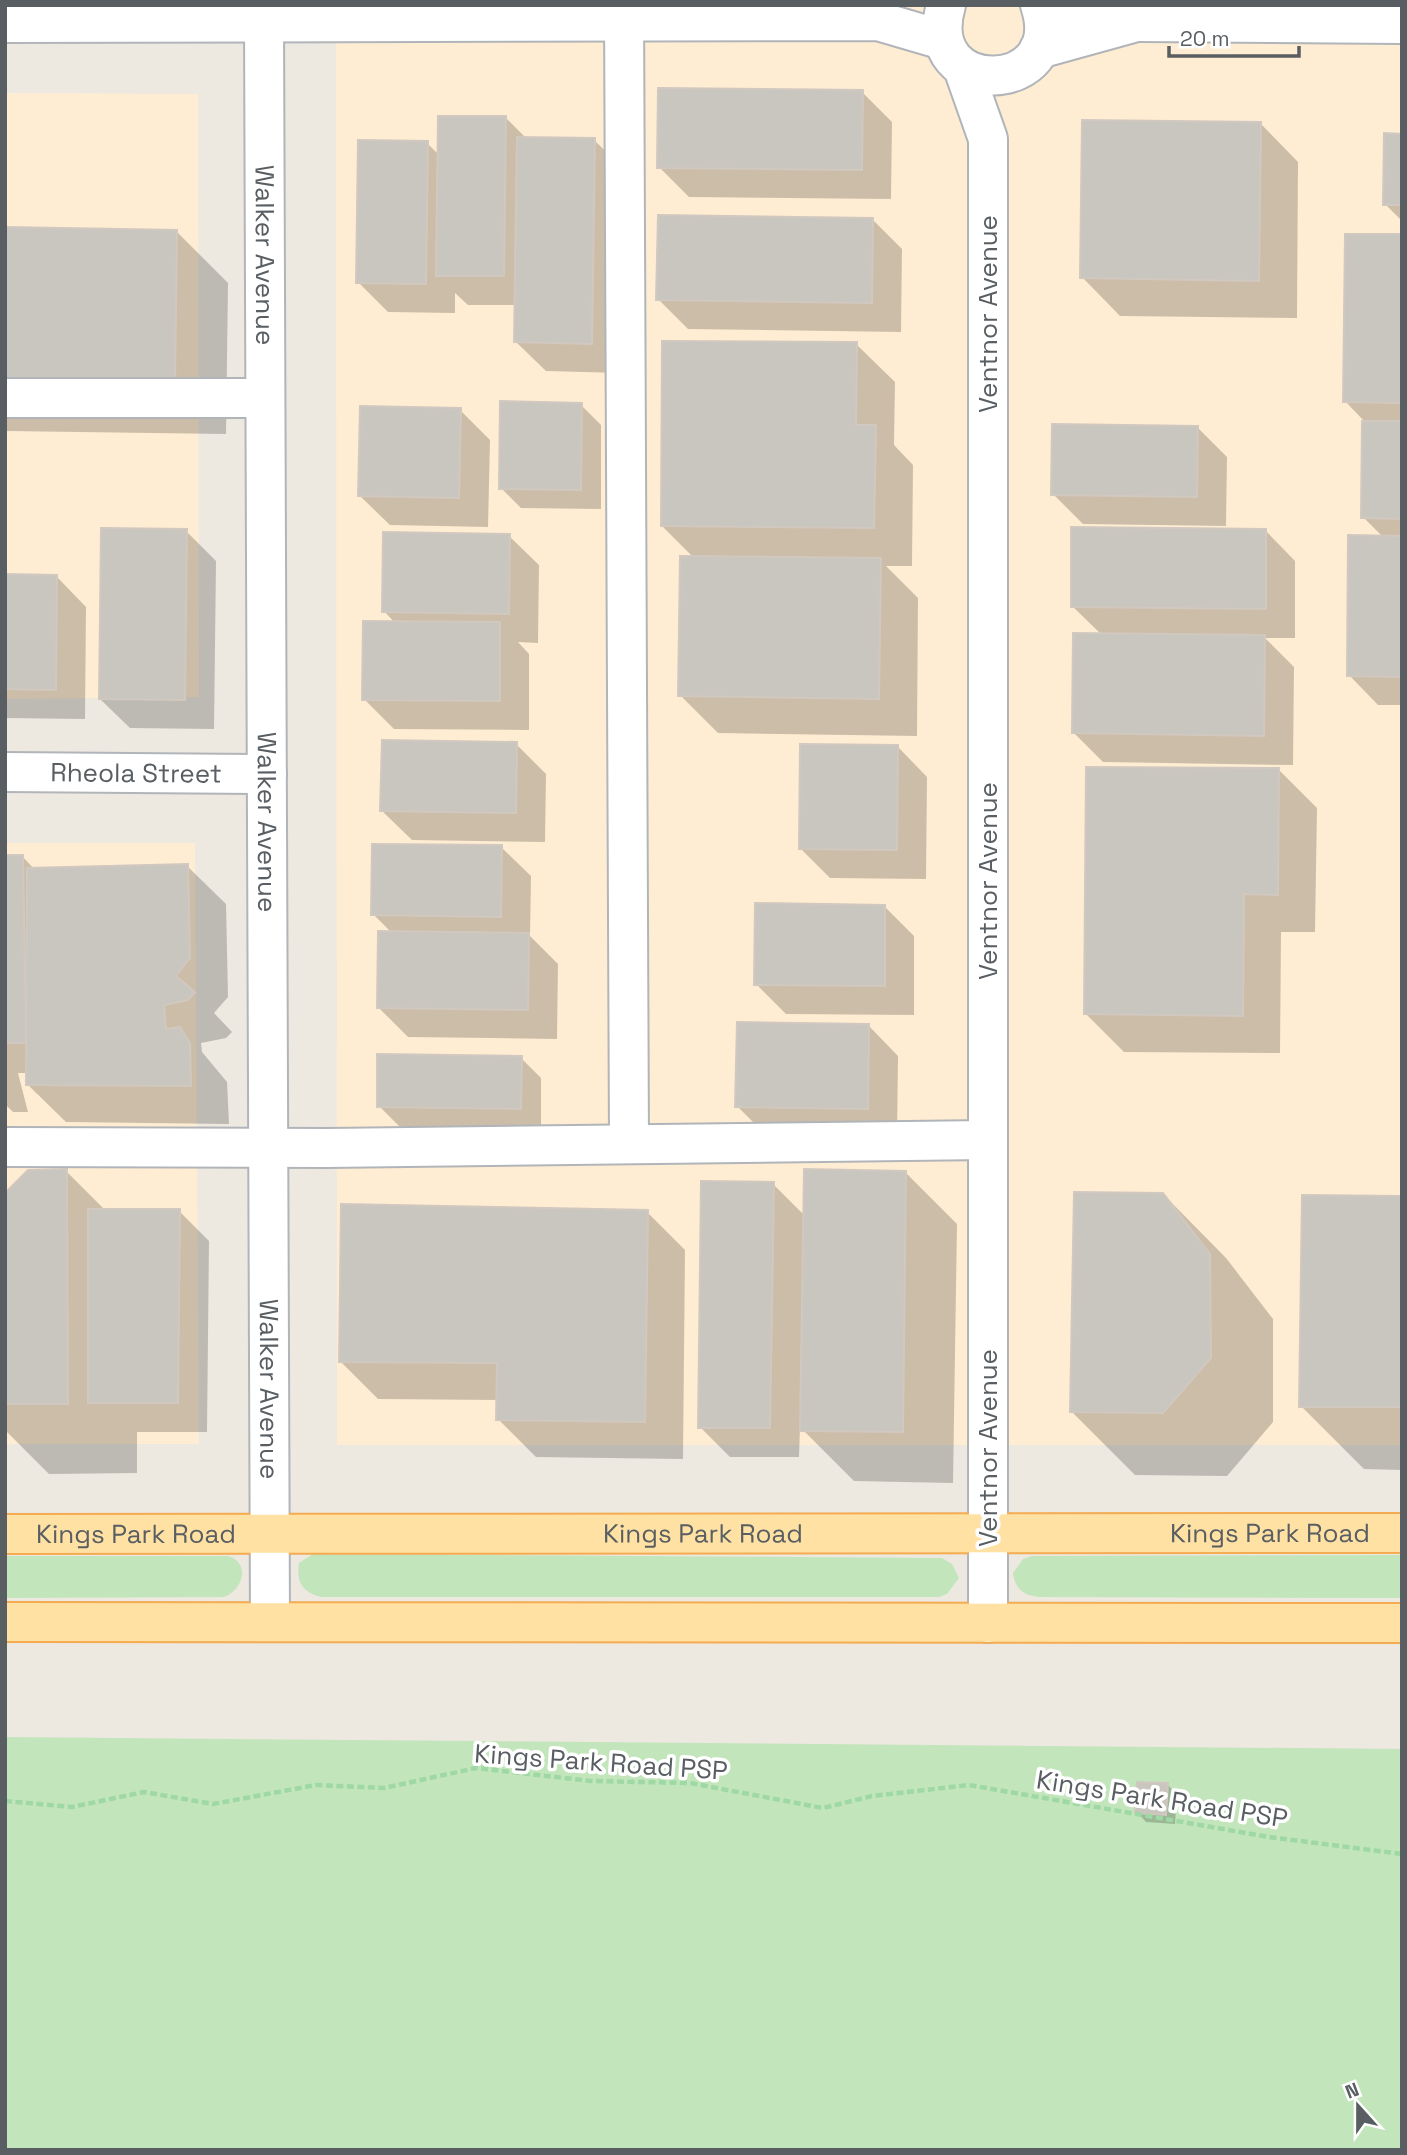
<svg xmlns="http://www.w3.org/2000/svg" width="1407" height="2155" font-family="'Space Grotesk',sans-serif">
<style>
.commercial{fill:#ffedd3}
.green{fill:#c3e5bb}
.shadow{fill:#0003}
.building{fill:#c9c5bf;stroke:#d1c8bf;stroke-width:2}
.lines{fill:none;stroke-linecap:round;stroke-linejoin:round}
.minor-casing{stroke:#b1b5b9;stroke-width:42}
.major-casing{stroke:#f4ab51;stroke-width:42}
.path{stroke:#9ed8a4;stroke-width:4.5;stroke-dasharray:7 3.5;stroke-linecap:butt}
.minor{stroke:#fff;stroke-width:38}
.major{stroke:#ffe1a3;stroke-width:38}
.labels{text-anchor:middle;stroke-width:7;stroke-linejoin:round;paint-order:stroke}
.street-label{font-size:26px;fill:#595e62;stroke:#fff}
</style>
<rect width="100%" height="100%" fill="#ede8e0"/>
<!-- commercial -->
<g class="commercial">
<path d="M336 5H1402V1445H337Z"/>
<path d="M5 93 198 94 199 697 5 699Z"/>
<path d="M5 843H195L199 1444H5Z"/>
</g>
<!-- green -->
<g class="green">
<path d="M313 1554 942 1558 952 1564 959 1578 947 1594 939 1597H321C302 1592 296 1582 299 1563Z"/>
<path d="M1402 1555V1598L1040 1597C1024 1596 1015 1589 1013 1573L1023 1559 1032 1556Z"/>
<path d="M5 1556H228C251 1563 243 1590 224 1597L5 1598Z"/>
<path d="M5 1737 1402 1749V2150H5Z"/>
</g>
<!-- shadow -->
<g class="shadow">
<path d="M862 92 892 122 891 199 689 197 659 167Z"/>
<path d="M506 118 527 139 594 140 624 169 621 373 546 371 516 342 517 305H468L455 293V313L388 312 358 282 427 143 439 155Z"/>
<path d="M1260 123 1298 162 1297 318 1120 316 1082 277Z"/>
<path d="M1402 135V221L1385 204Z"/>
<path d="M872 219 902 249 901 332 688 329 658 299Z"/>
<path d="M5 229 176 231 228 283 226 434 5 431Z"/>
<path d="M1402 236V705H1378L1349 675 1383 537 1363 517 1364 421 1345 401Z"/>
<path d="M856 344 895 382 894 445 913 465 912 566H886L918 598 917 736 718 733 680 695 694 558 662 526Z"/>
<path d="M581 405 601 425V509L521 508 501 488Z"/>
<path d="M460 410 490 440 488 527 390 525 360 496Z"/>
<path d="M1197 427 1227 457 1226 526 1083 524 1053 494Z"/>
<path d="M186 531 216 561 214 729 130 728 100 699Z"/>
<path d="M1266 531 1295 561V638H1265L1294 667 1293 765 1103 762 1073 732 1102 635 1072 606Z"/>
<path d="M509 536 539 565 538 643 518 642 529 654V730L394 729 364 699 395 623 384 611Z"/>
<path d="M5 576 57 577 86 607 85 719 5 718Z"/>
<path d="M516 744 546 774 545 842 412 840 382 811Z"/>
<path d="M898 747 927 777 926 879 830 878 800 848Z"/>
<path d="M1279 770 1317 808 1315 932H1281L1280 1053 1124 1052 1086 1014Z"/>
<path d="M501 847 531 876 530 936 558 964 557 1039 408 1037 379 1008 392 933 373 914Z"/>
<path d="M22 856 35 870 187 866 226 904 228 997 214 1013 232 1032 226 1038 201 1043 202 1052 227 1082 229 1124 66 1122 27 1084 28 1073H18L28 1112H13L5 1104V857Z"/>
<path d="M885 907 914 936V1015L786 1014 756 984Z"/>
<path d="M869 1026 898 1056 897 1138 767 1136 737 1106Z"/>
<path d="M521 1058 541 1078V1128L399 1126 379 1106Z"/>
<path d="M66 1171 106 1211H179L209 1241 207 1432H137V1473L49 1474 5 1430V1195Z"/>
<path d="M905 1172 957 1224 953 1483 854 1481 800 1427 799 1457H730L700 1427 773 1184 805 1216Z"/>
<path d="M1163 1194 1226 1258 1273 1319V1422L1227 1476 1135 1475 1071 1411Z"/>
<path d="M1402 1198V1470L1364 1469 1301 1406Z"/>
<path d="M647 1212 685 1250 683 1459 536 1457 498 1419V1400L378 1399 340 1361Z"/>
<path d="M1168 1785 1177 1795 1175 1824 1146 1822 1137 1812Z"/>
</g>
<!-- building -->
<g class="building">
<path d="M658 88 863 90 862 170 657 168Z"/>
<path d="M438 116H506L504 276H436Z"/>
<path d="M1082 120 1261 122 1259 281 1080 278Z"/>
<path d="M1384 133 1402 134V205H1383Z"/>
<path d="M517 137 595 138 592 344 514 342Z"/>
<path d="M358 140 428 141 426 284 356 283Z"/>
<path d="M658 215 873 218 872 303 656 300Z"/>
<path d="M5 227 177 230 175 383 5 381Z"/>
<path d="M1345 234H1402V403L1343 402Z"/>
<path d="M662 341 857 342 856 425H876L874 528 661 526Z"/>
<path d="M500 401 582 403 581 490 499 489Z"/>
<path d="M360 406 461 408 459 498 358 496Z"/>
<path d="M1362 421H1402V519L1361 518Z"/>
<path d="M1052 424 1198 426 1197 497 1051 495Z"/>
<path d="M1071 527 1266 529V609L1071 607Z"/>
<path d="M101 528 187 529 185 700 99 699Z"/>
<path d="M383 532 510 534 509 614 382 612Z"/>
<path d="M1348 535 1402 536V677L1347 676Z"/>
<path d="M680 556 881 558 879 699 678 696Z"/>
<path d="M5 574 57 575 56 690 5 689Z"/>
<path d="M363 621 500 622V701L362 700Z"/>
<path d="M1073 633 1265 635 1264 736 1072 733Z"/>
<path d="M382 740 517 742 516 813 380 811Z"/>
<path d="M800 744 898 745 897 850 799 849Z"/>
<path d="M1086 767 1279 768 1278 895 1244 894 1243 1016 1084 1014Z"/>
<path d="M372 844 502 845 501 917 371 915Z"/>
<path d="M5 855H23L26 1043H5Z"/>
<path d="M188 864 190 958 176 976 195 992 188 1000 164 1005 166 1029 180 1027 190 1043 191 1086 26 1085 27 868Z"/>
<path d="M755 903 885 905V986L754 985Z"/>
<path d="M378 931 529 933 528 1010 377 1008Z"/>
<path d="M737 1022 869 1024 868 1109 735 1107Z"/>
<path d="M377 1054 522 1056 521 1109 377 1107Z"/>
<path d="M67 1169 68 1404H5V1193L28 1170Z"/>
<path d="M804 1169 906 1171 903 1432 800 1431Z"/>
<path d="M701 1181 774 1182 770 1428H698Z"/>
<path d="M1074 1192 1163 1193 1210 1254 1211 1358 1163 1413 1070 1412Z"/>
<path d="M1302 1195 1402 1196V1407H1299Z"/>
<path d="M341 1204 648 1210 645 1422 496 1420 497 1363 339 1362Z"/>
<path d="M88 1209H180L178 1403H88Z"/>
<path d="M1137 1782 1168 1783 1166 1815 1135 1813Z"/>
</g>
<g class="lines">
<!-- minor casing -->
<g class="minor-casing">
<g id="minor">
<path d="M624 5 629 1144"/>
<path d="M946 5C918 102 1071 96 1040 5"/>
<path d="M1057 5 1138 22 1402 24"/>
<path id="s1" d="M264 22 270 1622"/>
<path d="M5 23 878 21 943 40"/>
<path d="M1039 49 1133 23"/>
<path d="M963 68 988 139V1623"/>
<path d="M5 398H265"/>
<path id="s2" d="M5 772 267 774"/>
<path d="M5 1147 327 1148 988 1140"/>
</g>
</g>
<!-- major casing -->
<g class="major-casing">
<g id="major">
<path id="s3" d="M5 1534 1402 1533"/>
<path d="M5 1622 1402 1623"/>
</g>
</g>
<!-- path -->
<path class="path" d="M5 1801 72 1807 144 1792 213 1804 316 1785 384 1788 476 1768 591 1781 690 1783 823 1808 872 1796 969 1785 1269 1837 1402 1854"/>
<!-- minor -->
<use href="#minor" class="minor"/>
<!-- major -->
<use href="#major" class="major"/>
</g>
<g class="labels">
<!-- street labels -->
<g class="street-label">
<text dy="9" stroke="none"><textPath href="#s1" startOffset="233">Walker Avenue</textPath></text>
<text transform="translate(988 314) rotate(-90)" y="9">Ventnor Avenue</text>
<text dy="9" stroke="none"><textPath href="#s2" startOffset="131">Rheola Street</textPath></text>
<text dy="9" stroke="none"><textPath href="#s1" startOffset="800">Walker Avenue</textPath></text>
<text transform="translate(988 881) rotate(-90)" y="9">Ventnor Avenue</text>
<text dy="9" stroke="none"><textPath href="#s1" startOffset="1367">Walker Avenue</textPath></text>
<text transform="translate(988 1448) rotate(-90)" y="9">Ventnor Avenue</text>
<text dy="9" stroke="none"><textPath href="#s3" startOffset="131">Kings Park Road</textPath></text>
<text dy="9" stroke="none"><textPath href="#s3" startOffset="1265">Kings Park Road</textPath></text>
<text dy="9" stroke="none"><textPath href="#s3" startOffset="698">Kings Park Road</textPath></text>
<text transform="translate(601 1762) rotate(4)" y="9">Kings Park Road PSP</text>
<text transform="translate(1162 1799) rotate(9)" y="9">Kings Park Road PSP</text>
</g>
</g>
<!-- border -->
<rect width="1407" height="2155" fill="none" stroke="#595e62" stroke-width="14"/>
<!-- north arrow -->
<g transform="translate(1358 2106) rotate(339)" stroke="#ffffff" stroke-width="5" paint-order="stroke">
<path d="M0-5L12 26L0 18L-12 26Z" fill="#595e62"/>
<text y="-10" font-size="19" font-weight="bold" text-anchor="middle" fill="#595e62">N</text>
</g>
<!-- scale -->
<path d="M1169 46v10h130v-10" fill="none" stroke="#595e62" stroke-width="3.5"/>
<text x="1180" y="46" font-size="21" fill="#595e62" stroke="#ffffff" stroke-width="5" paint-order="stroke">20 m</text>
</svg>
